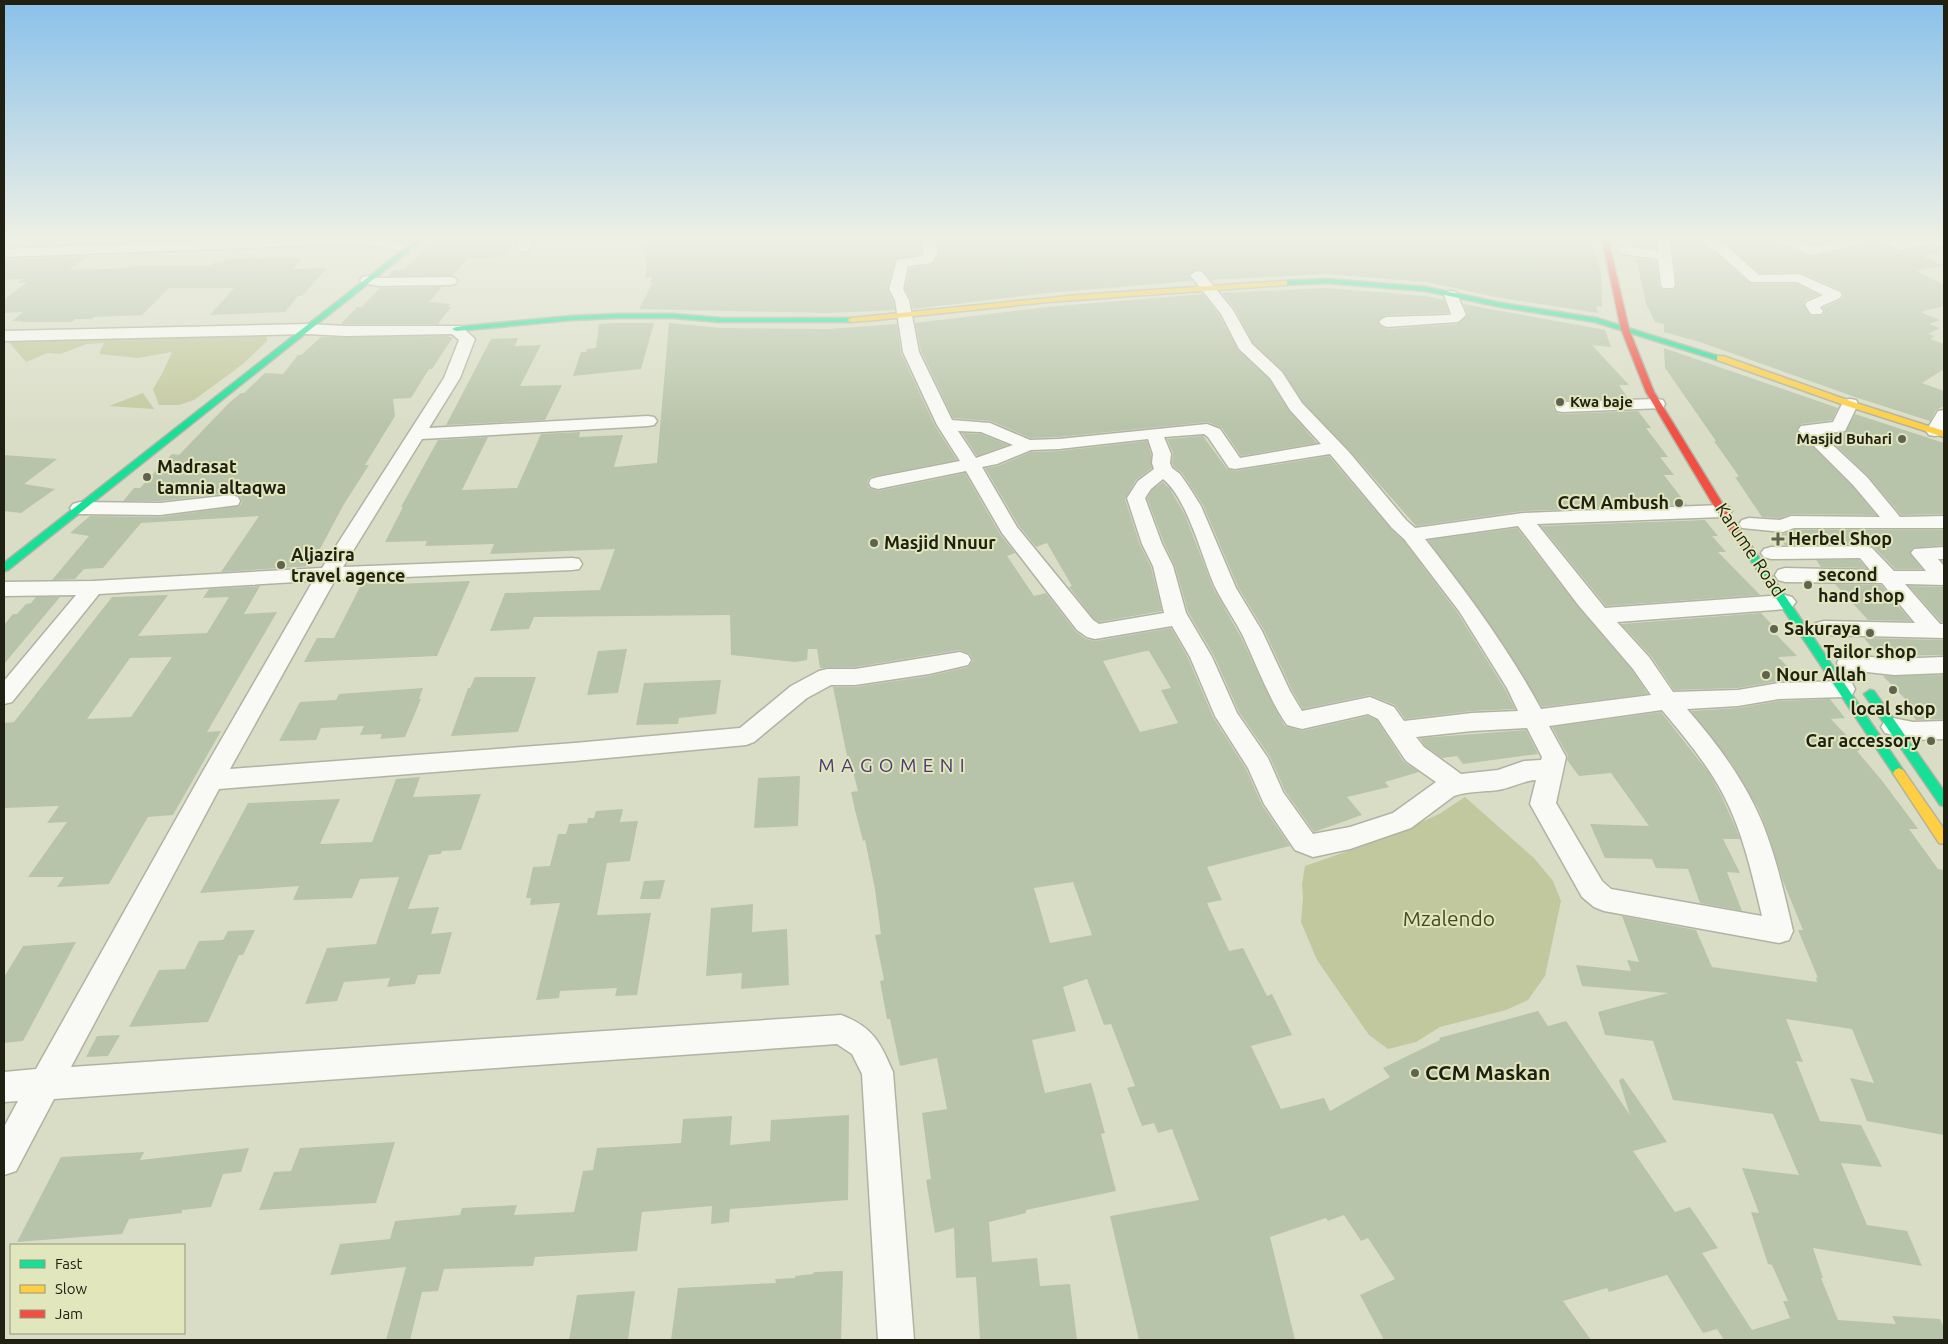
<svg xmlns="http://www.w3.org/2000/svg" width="1948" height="1344" font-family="Ubuntu,sans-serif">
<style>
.green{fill:#c2c89d}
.building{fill:#b8c4a9;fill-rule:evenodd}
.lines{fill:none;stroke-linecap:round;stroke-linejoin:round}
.street-casing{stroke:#b1b3a2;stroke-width:3}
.fast-casing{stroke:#b1b3a2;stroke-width:3}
.slow-casing{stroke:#b1b3a2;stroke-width:3}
.jam-casing{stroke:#b1b3a2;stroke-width:3}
.street{fill:#f9faf6;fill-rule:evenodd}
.fast{fill:#16e098;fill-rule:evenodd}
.slow{fill:#ffcf43;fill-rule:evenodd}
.jam{fill:#f24e42;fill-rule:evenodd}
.poi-dot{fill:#616351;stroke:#e1e6bd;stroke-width:2}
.labels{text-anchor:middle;stroke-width:4;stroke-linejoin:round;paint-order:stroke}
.far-poi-label{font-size:15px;font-weight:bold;fill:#202112;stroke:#e1e6bd;text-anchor:start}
.poi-label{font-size:18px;font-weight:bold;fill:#202112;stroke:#e1e6bd;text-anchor:start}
.street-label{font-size:18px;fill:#202112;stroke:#e1e6bd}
.neighbourhood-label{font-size:19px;letter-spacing:1px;fill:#493874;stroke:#e1e6bd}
.near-park-label{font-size:21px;fill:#454a1e;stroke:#e1e6bd}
.near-poi-label{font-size:21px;font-weight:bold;fill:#202112;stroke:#e1e6bd;text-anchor:start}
</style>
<rect width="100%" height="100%" fill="#daddc6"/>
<!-- green -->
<g class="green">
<path d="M266 331 267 341 243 364 194 400 179 405H159L153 389 162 374 172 352 138 358 99 354 104 343 87 344 60 354 48 353 26 362 7 340Z"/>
<path d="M143 393 154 409 109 406Z"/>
<path d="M1465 797 1534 858 1553 881 1561 901 1545 976 1528 1000 1506 1010 1440 1027 1416 1042 1388 1049 1369 1035 1317 960 1301 922 1303 898 1302 884 1305 866 1391 836 1439 814Z"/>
</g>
<!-- building -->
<g class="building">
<path d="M42 239H71L67 242 107 241 104 243 34 246Z"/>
<path d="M435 239H460L514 240 503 257 468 258 452 276H388L393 270H404Z"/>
<path d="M642 239H919L922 252 921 254 895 260 887 288 893 301 895 310 829 313 639 309 653 282 650 283 653 277 645 278 647 267Z"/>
<path d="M937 239H1591L1601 273 1602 307 1596 306 1598 313 1501 298 1426 282 1326 274 1211 280 1203 271 1197 269 1188 275 1193 281 1047 293 913 309 911 299 905 289 910 268 934 264 940 253Z"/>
<path d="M1633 239H1654L1656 249 1634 246Z"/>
<path d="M1672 239H1700L1701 246 1715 253 1751 284H1797L1819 295 1806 300 1803 304 1811 316 1823 315 1825 311 1823 308 1842 299 1844 296 1842 291 1800 272 1760 273 1727 244 1719 239H1772L1774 244 1812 257 1860 246 1865 239H1875L1877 244 1901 252 1928 246 1941 252 1922 256 1944 266 1916 271 1944 285V306L1920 312 1940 320 1929 324 1940 328 1928 334 1935 336 1930 339 1944 344V369L1922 383 1944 391V406L1936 410 1930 421 1858 398 1700 342 1664 332V324L1655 322 1646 304 1636 258 1656 261 1659 286 1663 290H1673L1677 285Z"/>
<path d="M88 256 69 270 128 268 131 266H209L214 262 224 261 227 259 302 258 293 269 327 268 302 296H298L285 312 210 315 234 288H169L142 315 94 317 92 319H75L72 322H21L22 321H12L23 312 4 313V300L27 282 18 283 22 279 4 280V260Z"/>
<path d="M442 287 429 302 450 304 448 307H451L438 324H341L357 307H362L380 288Z"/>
<path d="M1326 288 1426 296 1444 300 1449 313 1386 315 1377 322 1381 326 1387 329 1458 324 1468 315 1463 304 1605 330 1611 347 1592 345 1629 385H1619L1628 398 1563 400 1555 402 1553 408 1557 413 1563 414 1638 411 1651 428H1646L1668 457H1660L1674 475H1664L1687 505 1523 511 1416 526 1350 451 1303 402 1283 371 1253 343 1235 309 1222 293Z"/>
<path d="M1203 294 1219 315 1238 350 1269 379 1289 411 1317 443 1241 456 1222 428 1208 422 1059 437 1030 438 991 421 953 418 921 351 915 323 1047 307Z"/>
<path d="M617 323H654L641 369 573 376 581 352H586L587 349 596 348 599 324Z"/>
<path d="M669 323 721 328 829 329 897 324 901 353 935 426 957 460 870 477 867 482 869 488 878 491 965 473 1000 534 1015 553 1007 556 1034 596 1046 593 1076 632 1086 639 1095 641 1171 628 1188 658 1213 717 1246 769 1262 805 1290 846 1207 867 1222 900 1207 903 1229 951 1243 948 1267 996 1272 994 1292 1035 1251 1046 1281 1109 1324 1098 1330 1111 1390 1077 1383 1068 1440 1040 1439 1038 1538 1011 1548 1026 1566 1021 1630 1115 1619 1080 1623 1078 1667 1142 1633 1151 1675 1212 1690 1207 1718 1248 1702 1253 1752 1330 1790 1318 1783 1301H1788L1772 1265 1768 1264 1751 1212 1759 1213 1742 1168 1799 1175 1773 1114 1673 1100 1653 1041 1605 1035 1598 1012 1668 993 1582 986 1576 965 1631 971 1627 960 1639 962 1622 916 1696 930 1712 967 1817 982 1816 977 1818 978 1798 930H1803L1783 881 1770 839 1759 810 1732 764 1691 711 1738 708 1779 701 1830 699 1845 718 1831 719 1860 750 1857 751 1883 782 1916 826 1918 829H1909L1938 869 1944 870V1135L1867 1121 1850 1078 1874 1083 1852 1029 1786 1019 1803 1062 1796 1061 1820 1121 1861 1125 1882 1167 1841 1163 1867 1225 1907 1231 1922 1266 1813 1248 1823 1278H1821L1838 1320 1896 1324 1892 1316 1940 1319 1944 1328V1340H1724L1717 1329 1703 1333 1667 1275 1609 1292 1607 1288 1563 1301 1591 1340H1384L1360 1295 1395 1279 1368 1238 1361 1241 1344 1215 1328 1221 1326 1218 1270 1237 1295 1340H1139L1110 1216 1199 1200 1172 1129 1158 1133 1154 1123 1142 1126 1127 1088 1135 1086 1111 1024 1104 1025 1087 979 1063 987 1076 1031 1032 1040 1045 1093 1091 1083 1105 1133 1101 1134 1116 1191 1026 1210V1213L989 1222 992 1262 1037 1258 1040 1286 1070 1284 1077 1340H980L976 1277 956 1278 954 1228 935 1233 926 1180 931 1179 922 1113 947 1109 937 1058 900 1066 890 1019H887L880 981 884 980 875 935 881 934 875 889 865 840 863 841 855 810 851 792 858 791 849 756H847L833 687H855L929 676 968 667 973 661 970 654 960 650 855 667 820 668 817 649H808L807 660 795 662 731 655 730 615 534 617 529 629 490 631 505 593 600 590 615 549 490 554 494 544 425 546 427 541 385 542 403 507H401L438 440 488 437 462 490 517 488 541 434 580 432 579 437 623 435 614 467 657 463ZM1146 651H1149L1171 688 1161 690 1178 723 1140 732 1103 661ZM1073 882 1092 935 1050 943 1034 888Z"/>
<path d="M449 336 448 337H453L432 369H429L411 398 393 399 395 416 365 465H369L344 504 311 566 221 572 259 516 141 523 103 568 84 569 75 579 52 580 89 536 70 533 90 516 160 517 240 506 242 502 240 496 231 493 160 501H123L134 488H140L172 454 179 455 229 403 241 393H244L265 373 283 374 298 355H301L321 337Z"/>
<path d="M518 338 515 346 541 345 520 386 562 385 545 420 446 425 491 339Z"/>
<path d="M1664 348 1838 408 1832 420 1801 424 1796 430 1852 486 1876 515 1791 514 1780 518 1762 517 1735 477H1738V475L1714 441H1716L1665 368Z"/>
<path d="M1855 414 1944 443V514L1901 515 1868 476 1825 435 1845 433Z"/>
<path d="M962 433 981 434 1008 445 977 456Z"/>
<path d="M1203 436 1227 469 1235 471 1329 456 1391 529 1403 540 1457 612 1505 689 1515 709 1472 711 1405 719 1395 705 1370 695 1303 709 1292 690 1264 630 1238 587 1203 505 1182 473 1174 467 1172 463 1173 453 1167 439Z"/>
<path d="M1147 441 1151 454 1152 468 1136 480 1125 499 1140 545 1151 567 1162 611 1099 622 1094 619 1069 587 1072 586 1047 543 1036 547 1019 526 985 468 998 466 1031 452 1059 451Z"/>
<path d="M4 455 57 459 24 484 55 489 21 513 4 511Z"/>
<path d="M1163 482 1170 489 1185 515 1214 590 1241 637 1267 693 1285 726 1302 731 1368 716 1377 720 1404 762 1419 772 1385 782 1389 787 1347 797 1362 815 1314 832 1285 791 1270 757 1239 712 1214 656 1188 612 1175 566 1164 543 1147 498 1152 490Z"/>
<path d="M1705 520 1718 536H1712L1726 552H1718L1760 595 1606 606 1541 526Z"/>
<path d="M1517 528 1578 607 1632 670 1648 694 1542 707 1502 642 1428 540Z"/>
<path d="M1794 530H1944V545L1912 548 1910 554 1922 569H1895L1873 546 1865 544 1785 545 1776 533 1784 534Z"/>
<path d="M1816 560H1859L1866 568 1821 567Z"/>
<path d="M399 580 397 584 470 581 437 656 304 662 317 638H334L363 581Z"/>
<path d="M1835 584 1881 585 1911 621 1868 620Z"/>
<path d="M260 586 244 614 277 612 207 732 221 731 173 815 148 817 109 884 57 887 64 877H28L67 822 47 823 59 806 4 808V723L14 722 112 597 168 595 138 636 207 633 229 597 203 598 209 589ZM172 657 131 717 87 719 130 658Z"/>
<path d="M1909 586 1944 587V622H1941Z"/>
<path d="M36 597H60L4 664V625L13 614H17L26 604 31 603Z"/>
<path d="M1761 613 1779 632H1774L1797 656 1778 657 1801 680 1779 681 1738 688 1674 690 1651 656 1621 624Z"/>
<path d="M1864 638 1944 640V655L1879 656Z"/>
<path d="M627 649 618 693 587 695 598 651Z"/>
<path d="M1944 675V719L1916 720 1901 703H1909L1883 676Z"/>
<path d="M475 677H536L518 732 451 736 468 688H470Z"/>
<path d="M721 680 716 714 679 718 678 724 636 725 644 683Z"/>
<path d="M423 688 419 699H421L405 737 380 739 382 734 360 735 364 726 321 728 316 740 279 741 300 702 336 700 339 694Z"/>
<path d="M1661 712 1709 773 1721 795 1734 824 1740 839H1723L1740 873 1727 872 1742 911 1700 903 1688 869 1656 868 1652 859 1605 858 1590 824 1649 826 1611 773 1579 776 1567 760 1568 756 1552 727Z"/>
<path d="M1526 730 1538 754 1463 764 1457 756 1442 758 1425 746 1420 738Z"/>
<path d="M800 776 798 826 754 828 758 778Z"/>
<path d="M420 777 413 797 481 794 461 850 442 851 441 854 429 855 408 909 439 907 431 934 452 932 440 974 418 975 415 984 387 987 390 978 344 982 337 1001 305 1004 327 948 376 944 399 877 360 879 352 898 293 900 299 886 200 893 248 803 340 799 320 844 372 842 396 779Z"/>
<path d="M623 809 620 822 638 821 630 861 607 863 597 915 651 913 637 995 615 996 617 988 560 991 559 998 536 1000 560 903 530 905 531 898H526L533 867 550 866 558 834H566L569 824 587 823 588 818H594L596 811Z"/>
<path d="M665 880 660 899H640L644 881Z"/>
<path d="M753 904 752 932 787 929 789 985 741 989 742 973 706 976 711 908Z"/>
<path d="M255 930 243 955H239L208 1022 129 1027 159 970 185 969 199 941 223 940 228 931Z"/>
<path d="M76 942 23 1041 4 1043V977L23 946Z"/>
<path d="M120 1035 108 1056 86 1057 97 1036Z"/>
<path d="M849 1115 848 1200 730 1209 729 1222 711 1224 712 1206 642 1212 637 1251 535 1257 533 1266 444 1269 438 1291 422 1292 410 1340H386L406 1267 330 1275 340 1244 390 1239 395 1221 460 1215 462 1208 517 1205 514 1215 574 1212 583 1171 593 1170 597 1148 681 1143 683 1119 732 1116 730 1145 770 1141 771 1120Z"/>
<path d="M395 1142 376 1203 259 1210 274 1172 291 1171 300 1148Z"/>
<path d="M249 1148 241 1172 223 1174 211 1207 182 1210V1213L129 1219 122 1234 17 1242 61 1157 144 1152 140 1160Z"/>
<path d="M843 1271 841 1340H671L678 1288 776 1283 775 1279 795 1278V1276L813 1274 814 1272Z"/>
<path d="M635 1291 628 1340H569L577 1295Z"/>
</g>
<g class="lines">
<!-- street casing -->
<g class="street-casing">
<g id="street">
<path d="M263 239C286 239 405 234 416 248L409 252 367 245H322L4 257V249Z"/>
<path d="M521 239H535L528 251 523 252 516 248Z"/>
<path d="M921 239H935L938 252 932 263 908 266 903 289 909 300 919 352 952 420 990 423 1030 440 1059 439 1207 424 1220 429 1240 458 1321 444 1290 410 1270 378 1239 349 1221 314 1190 275 1197 271 1202 272 1233 310 1252 344 1282 372 1302 403 1349 452 1406 520 1415 528 1523 513 1722 505 1729 507 1732 511 1729 515 1722 517 1537 524 1605 608 1785 595 1792 597 1796 602 1792 607 1785 609 1617 622 1649 657 1673 692 1738 690 1779 683 1844 681 1852 683 1855 689 1852 695 1844 697 1779 699 1738 706 1687 709C1718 744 1747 784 1764 827 1777 861 1785 896 1793 931L1789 940 1779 943 1604 911 1594 907 1582 897 1530 804 1536 780C1522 781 1511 788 1498 790 1483 792 1468 791 1454 796L1411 828 1350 849 1313 857 1295 850 1264 804 1248 768 1215 716 1190 657 1172 626 1095 639 1087 637 1077 630 1002 533 966 471 878 489 871 487 869 483 871 479 878 477 960 461 937 425 903 352 895 300 889 289 897 260 922 256 924 252ZM958 431 981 432 1013 445 976 458ZM1204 434 1208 437 1229 468 1235 469 1330 454 1392 528 1404 539 1459 611 1507 688 1518 711 1472 713 1404 721 1394 707 1370 697 1302 711 1290 691 1262 631 1236 588 1201 506 1189 487 1180 474 1172 468 1170 463 1171 454 1164 437ZM1148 439 1153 454 1152 463 1154 469 1138 481 1127 498 1142 544 1153 566 1164 613 1099 624 1093 620 1017 527 982 467 997 464 1031 450 1059 449ZM1163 479C1188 499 1202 559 1216 589 1224 605 1235 620 1243 636 1257 666 1268 697 1287 725L1302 729 1368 714 1378 719 1406 761 1436 782 1393 813 1350 827 1313 834 1283 792 1268 758 1237 713 1212 657 1186 613 1173 566 1162 544 1145 498 1151 489ZM1518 526 1579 606 1633 669 1651 695 1541 709C1508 648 1467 593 1425 539ZM1662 710C1683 735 1708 765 1723 794 1743 832 1752 874 1762 916L1611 889 1602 881 1556 803 1566 757 1549 726ZM1527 728 1542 757 1541 760 1524 761 1498 770 1461 774 1424 747 1416 737 1472 731Z"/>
<path d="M1656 239H1670L1675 285 1673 288H1663L1661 285 1658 259 1623 254 1616 250 1623 246 1658 251Z"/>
<path d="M1702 239H1714L1726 245 1759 275 1799 274 1840 292 1842 295 1840 298 1820 307 1823 311 1821 314H1811L1805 305 1807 302 1823 295 1797 282H1751L1716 251 1702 244Z"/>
<path d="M1774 239H1793L1814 247 1843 239H1863L1860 244 1813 255 1775 242Z"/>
<path d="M1877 239H1896L1903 242 1915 239H1944V247L1930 244 1902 250 1878 242Z"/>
<path d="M367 276 379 278 450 277 455 278 457 281 455 284 450 285 379 286 362 283 360 280 362 277Z"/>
<path d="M1451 291 1456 292 1466 315 1458 322 1387 327 1382 325 1379 322 1382 319 1387 317 1449 315 1451 314 1444 295 1446 292Z"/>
<path d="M307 324 346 326H461L475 339 460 378 429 428 648 416 654 417 657 421 654 425 648 426 422 439 343 567 572 558 579 559 582 564 579 569 572 570 335 580 230 769 575 743 740 728 791 686 819 671 827 669H855L960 652 968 655 971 660 968 665 929 674 855 685H831L807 698 754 742 746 745 575 761 219 789 71 1067 841 1015C873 1027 880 1042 893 1072L914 1340H878L862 1074 852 1054 837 1044 54 1099 16 1171 4 1175V1127L18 1101 4 1102V1072L36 1069 202 773 313 581 99 594 12 702 4 704V681L76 595 4 596V582L93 581 322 568 444 378 459 340 452 334 346 336 307 334 4 341V331Z"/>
<path d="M1657 399 1663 400 1665 404 1663 408 1563 412 1557 411 1555 407 1557 403 1563 402Z"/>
<path d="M1850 399 1856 400 1858 404 1845 431 1821 434 1867 477 1900 517 1944 516V528H1794L1783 532 1742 528 1739 524 1742 520 1749 518 1780 520 1791 516 1880 517 1853 485 1798 430 1801 426 1833 422 1844 400Z"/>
<path d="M1944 410V430L1941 435 1935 436 1929 435 1926 431 1938 411Z"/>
<path d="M231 495 238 497 240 501 238 505 160 515 80 514 73 512 70 508 73 504 80 502 160 503Z"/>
<path d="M1865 546 1872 548 1894 571H1926L1911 553 1914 549 1944 547V559H1938L1944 566V585L1905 584 1940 624H1944V638L1824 635 1816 633 1813 628 1816 623 1824 621 1915 623 1882 583 1785 582 1778 580 1775 575 1778 570 1785 568 1870 570 1860 558 1771 559 1764 557 1761 553 1764 549 1771 547Z"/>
<path d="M1848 655 1894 659 1944 657V673L1894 675 1840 669 1837 663 1840 657Z"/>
<path d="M1893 718 1913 722 1944 721V739L1913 740 1885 733 1881 727 1885 721Z"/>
</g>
</g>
<!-- fast casing -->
<g class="fast-casing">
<g id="fast">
<path d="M417 239H424L8 570 4 571V563Z"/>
<path d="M1326 279 1426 287 1501 303 1596 318 1724 358 1717 360 1595 322 1501 307 1426 291 1326 283 1284 285 1280 283 1284 281Z"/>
<path d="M617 314H673L721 318H851L855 320 851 322H721L673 318H617L572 320 456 331 452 329 456 327 572 316Z"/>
<path d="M1748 546 1752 547 1903 770 1905 773 1903 776H1895L1743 549Z"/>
<path d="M1870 690 1874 691 1944 791V806L1940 805 1866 697 1864 694Z"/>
</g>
</g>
<!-- slow casing -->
<g class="slow-casing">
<g id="slow">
<path d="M1284 281H1287V285L1048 302 876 320 851 322 847 320 851 318 1078 295Z"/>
<path d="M1717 356H1723L1853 402 1944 431V437L1847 406 1717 360Z"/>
<path d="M1899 768 1903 770 1944 829V844L1939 843 1895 776 1893 773 1895 770Z"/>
</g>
</g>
<!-- jam casing -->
<g class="jam-casing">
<path id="jam" d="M1602 239H1608L1629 329 1654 392 1727 511 1753 549 1752 551H1744L1717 511 1646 392 1621 329Z"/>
</g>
<!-- street -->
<use href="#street" class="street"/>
<!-- fast -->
<use href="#fast" class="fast"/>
<!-- slow -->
<use href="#slow" class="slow"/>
<!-- jam -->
<use href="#jam" class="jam"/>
</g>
<!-- sky -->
<linearGradient id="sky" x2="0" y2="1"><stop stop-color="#89c1ea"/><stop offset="0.56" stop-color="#eef0e5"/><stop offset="1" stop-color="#eef0e5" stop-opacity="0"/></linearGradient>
<rect width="1948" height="427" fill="url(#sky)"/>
<!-- markers -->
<g class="poi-dot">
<circle cx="1560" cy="402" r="5"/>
<circle cx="1902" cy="439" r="5"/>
<circle cx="147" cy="477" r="5"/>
<circle cx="1679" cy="503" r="5"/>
<path d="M1775.5 531.5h5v5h5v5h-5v5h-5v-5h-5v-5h5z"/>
<circle cx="874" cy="543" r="5"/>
<circle cx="281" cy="565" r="5"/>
<circle cx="1808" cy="585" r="5"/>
<circle cx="1774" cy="629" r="5"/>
<circle cx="1870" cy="633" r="5"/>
<circle cx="1766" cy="675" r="5"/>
<circle cx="1893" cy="690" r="5"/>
<circle cx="1931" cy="741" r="5"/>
<circle cx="1415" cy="1073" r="5"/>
</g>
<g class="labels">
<!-- far-poi labels -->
<g class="far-poi-label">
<text x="1570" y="407">Kwa baje</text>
<text x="1892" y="444" text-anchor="end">Masjid Buhari</text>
</g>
<!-- poi labels -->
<g class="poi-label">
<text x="157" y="473">Madrasat<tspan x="157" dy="21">tamnia altaqwa</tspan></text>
<text x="1669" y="509" text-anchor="end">CCM Ambush</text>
<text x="1788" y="545">Herbel Shop</text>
<text x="884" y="549">Masjid Nnuur</text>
<text x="291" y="561">Aljazira<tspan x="291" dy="21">travel agence</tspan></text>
<text x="1818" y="581">second<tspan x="1818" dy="21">hand shop</tspan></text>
<text x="1784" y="635">Sakuraya</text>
<text x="1870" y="658" text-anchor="middle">Tailor shop</text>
<text x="1776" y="681">Nour Allah</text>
<text x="1893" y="715" text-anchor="middle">local shop</text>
<text x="1921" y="747" text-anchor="end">Car accessory</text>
</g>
<!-- street labels -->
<g class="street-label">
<text transform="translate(1750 550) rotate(56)" y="6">Karume Road</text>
</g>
<!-- neighbourhood labels -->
<g class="neighbourhood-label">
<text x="892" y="772">M A G O M E N I</text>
</g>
<!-- near-park labels -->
<g class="near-park-label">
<text x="1449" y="926">Mzalendo</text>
</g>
<!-- near-poi labels -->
<g class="near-poi-label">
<text x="1425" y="1080">CCM Maskan</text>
</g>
</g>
<!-- border -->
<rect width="1948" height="1344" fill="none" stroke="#202112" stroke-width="10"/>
<!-- legend -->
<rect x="10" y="1244" width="175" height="90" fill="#e1e6bd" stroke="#949779"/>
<rect x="20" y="1260" width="25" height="8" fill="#16e098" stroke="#949779"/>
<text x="55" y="1269" font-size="15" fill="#202112">Fast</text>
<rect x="20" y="1285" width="25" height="8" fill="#ffcf43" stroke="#949779"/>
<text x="55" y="1294" font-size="15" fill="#202112">Slow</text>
<rect x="20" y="1310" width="25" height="8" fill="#f24e42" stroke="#949779"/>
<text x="55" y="1319" font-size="15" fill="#202112">Jam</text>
</svg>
